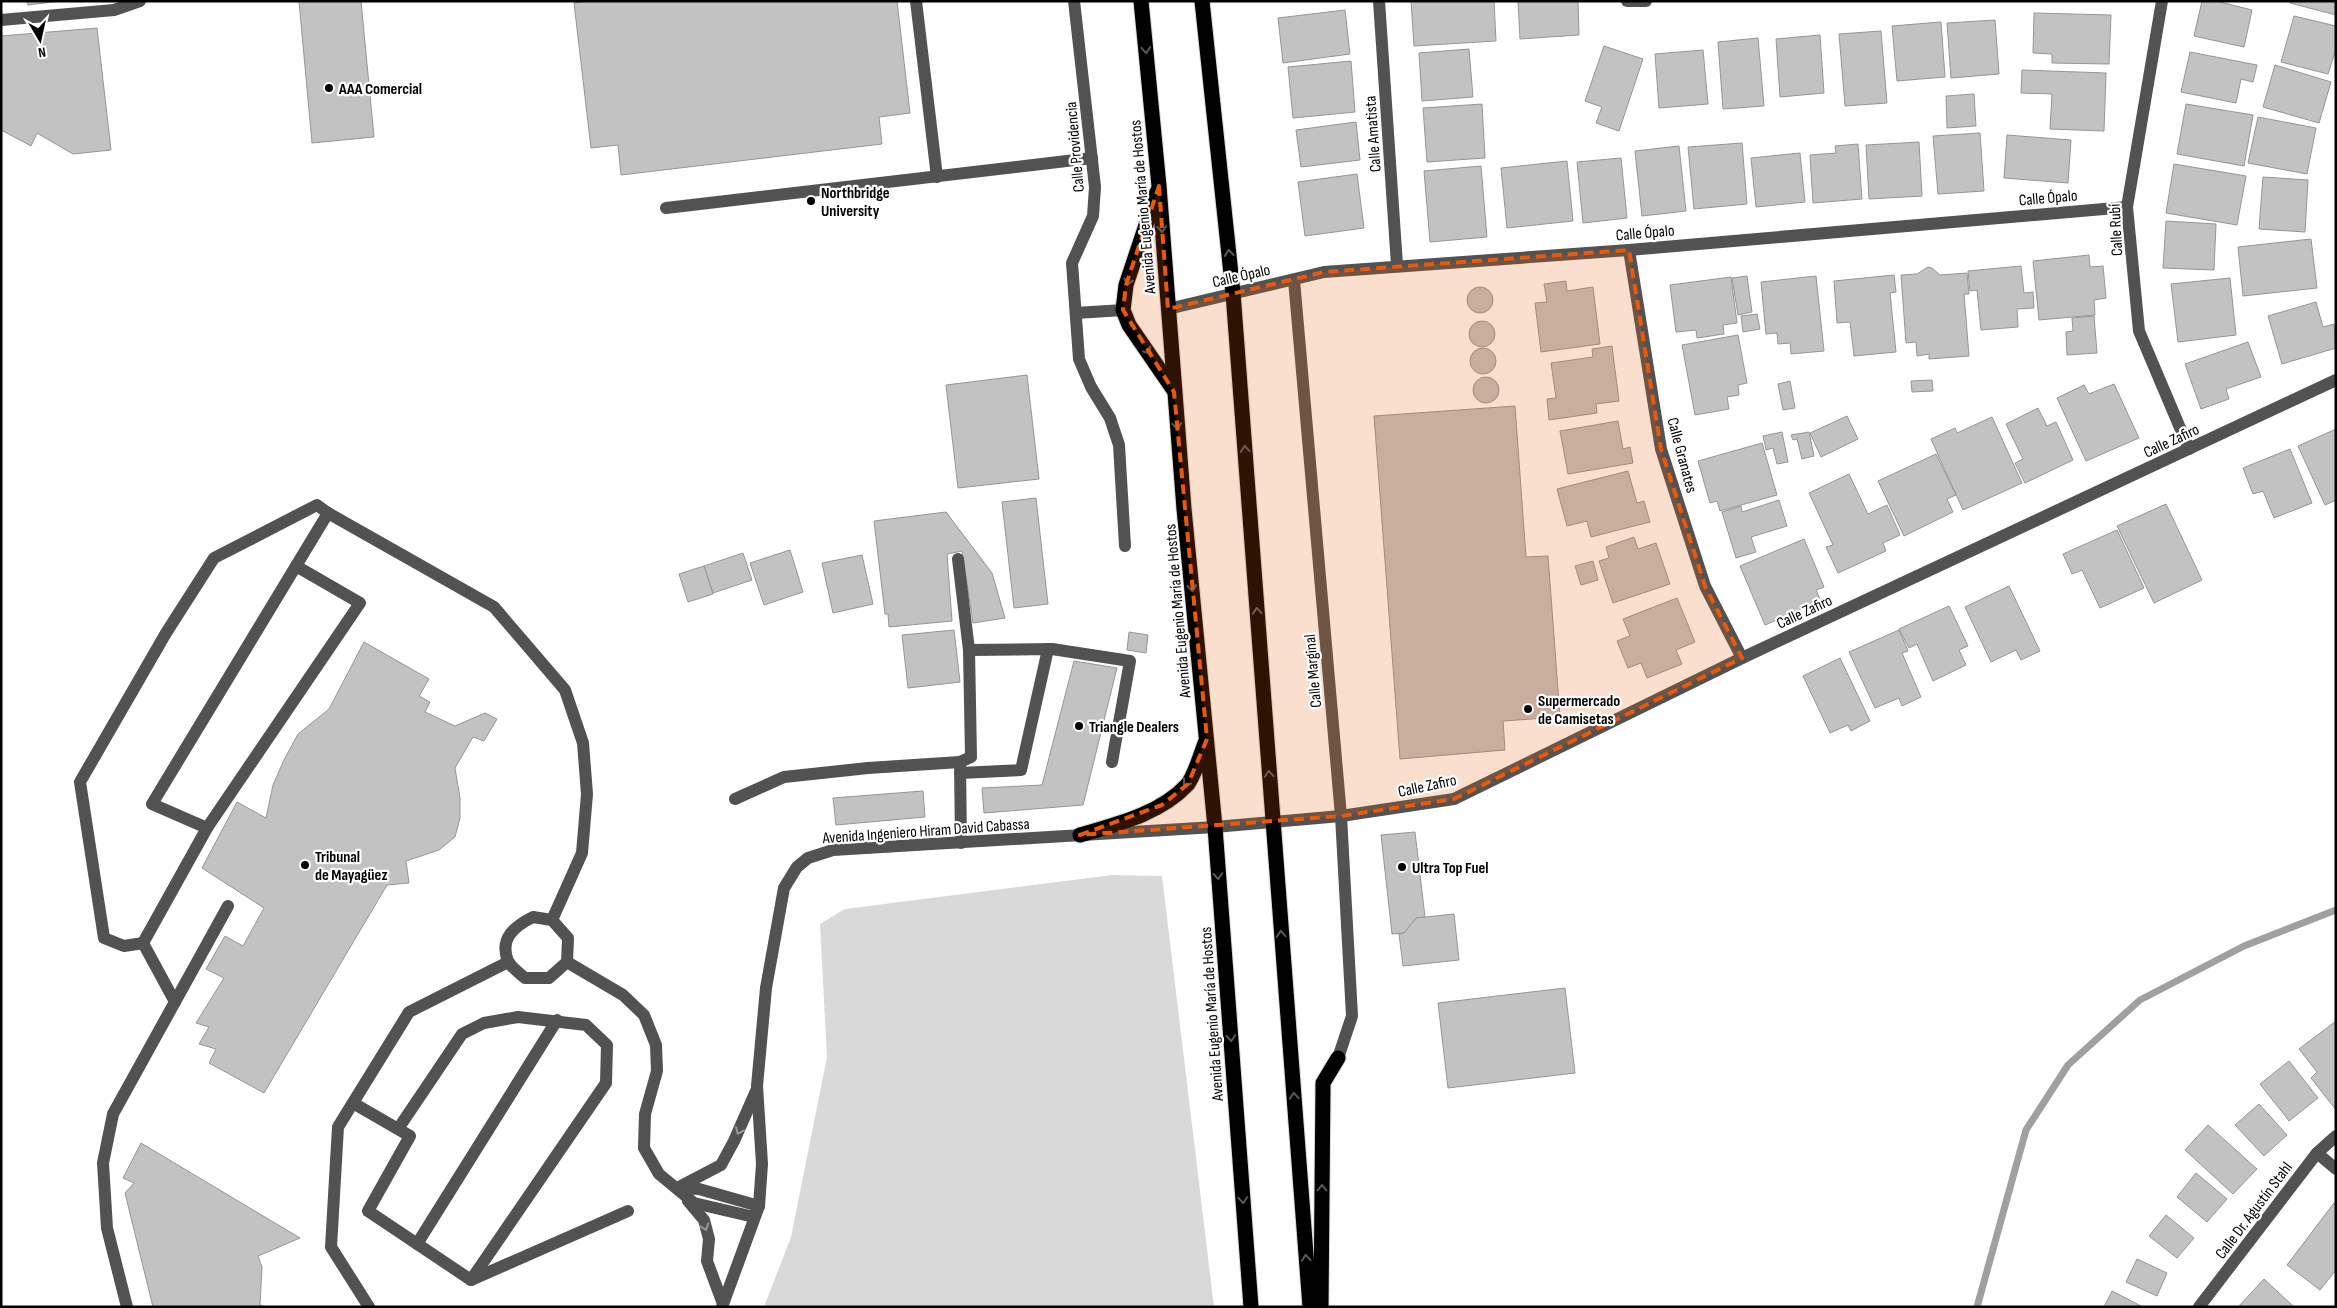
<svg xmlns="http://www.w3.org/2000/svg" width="2337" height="1308" font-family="'Sofia Sans Condensed',sans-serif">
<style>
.green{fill:#d9d9d9}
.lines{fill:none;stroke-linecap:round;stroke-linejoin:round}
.stream{stroke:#a0a0a0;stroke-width:7}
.building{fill:#c2c2c2;stroke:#969696}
.highway-casing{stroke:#dbdbdb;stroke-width:17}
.minor{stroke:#525252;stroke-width:12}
.highway{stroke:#000;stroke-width:15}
.oneway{stroke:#595959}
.oneway2{stroke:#979797}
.marked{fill:#e8590c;fill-opacity:0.2;stroke:#e8590c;stroke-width:4;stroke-dasharray:10 6;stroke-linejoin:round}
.poi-dot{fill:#000;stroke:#fff;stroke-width:2}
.labels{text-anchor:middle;stroke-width:4.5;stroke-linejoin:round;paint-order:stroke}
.poi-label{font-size:16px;font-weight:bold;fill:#000;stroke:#fff;text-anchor:start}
.street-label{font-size:16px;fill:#000;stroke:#fff}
</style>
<rect width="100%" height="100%" fill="#fff"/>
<!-- green -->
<path class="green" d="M1112 875 1162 876 1214 1307H764L791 1237 827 1057 820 924 845 909Z"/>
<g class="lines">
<!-- stream -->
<path class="stream" d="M1977 1307 2026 1130 2068 1065 2140 1000 2244 946 2336 910"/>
</g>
<!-- building -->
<g class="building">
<path d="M27 1H61L28 5Z"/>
<path d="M299 1H361L374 137 312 143Z"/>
<path d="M589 1H897L910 113 879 117 882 144 621 175 618 145 591 148 574 3Z"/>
<path d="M1411 1H1494L1496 41 1414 46Z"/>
<path d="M1518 1H1578L1579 35 1520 39Z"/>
<path d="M2202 1H2216L2252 10 2244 47 2194 36Z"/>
<path d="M2290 1H2336V15L2290 3Z"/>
<path d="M1345 10 1350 54 1283 63 1278 18Z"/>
<path d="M2034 13 2111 15 2109 64 2052 63V54L2033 53Z"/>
<path d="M2294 16 2336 26V49L2328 74 2281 62Z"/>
<path d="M1995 20 1999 74 1951 78 1947 23Z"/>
<path d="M1941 22 1945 77 1897 81 1892 26Z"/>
<path d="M97 28 111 150 73 154 37 133 31 146 1 130V36Z"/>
<path d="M1881 31 1887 103 1845 106 1839 34Z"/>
<path d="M1820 35 1824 93 1780 97 1776 39Z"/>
<path d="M1758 38 1764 106 1723 109 1718 42Z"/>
<path d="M1604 46 1643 59 1619 131 1596 123 1602 107 1585 101Z"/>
<path d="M1469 49 1473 97 1422 101 1419 53Z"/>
<path d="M1703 50 1708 104 1659 108 1655 54Z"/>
<path d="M2190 52 2257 65 2253 82 2241 79 2236 103 2181 92Z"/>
<path d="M1351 61 1355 112 1293 118 1288 67Z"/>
<path d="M2275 65 2331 82 2319 123 2263 107Z"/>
<path d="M2022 70 2106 73 2104 131 2050 129 2052 94 2021 93Z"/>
<path d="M1974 94 1976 126 1947 128 1946 96Z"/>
<path d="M1482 104 1485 158 1427 162 1423 108Z"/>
<path d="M2186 104 2253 115 2244 166 2177 154Z"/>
<path d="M2258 117 2316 128 2307 174 2248 163Z"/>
<path d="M1356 122 1360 160 1301 167 1296 130Z"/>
<path d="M1980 133 1984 191 1938 194 1933 136Z"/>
<path d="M2007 135 2071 140 2068 183 2004 178Z"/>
<path d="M1919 142 1922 196 1869 199 1866 145Z"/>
<path d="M1742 143 1747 204 1694 209 1688 147Z"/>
<path d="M1858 144 1862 199 1813 203 1810 155 1836 153 1835 146Z"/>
<path d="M1679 146 1686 211 1642 216 1635 151Z"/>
<path d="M1800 153 1805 202 1756 207 1751 158Z"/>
<path d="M1621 158 1627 218 1583 223 1577 162Z"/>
<path d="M1567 161 1573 221 1507 228 1501 168Z"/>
<path d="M2174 164 2246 176 2237 225 2166 213Z"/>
<path d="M1481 166 1487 237 1430 242 1424 171Z"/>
<path d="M1357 174 1364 228 1305 236 1298 182Z"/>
<path d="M2263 177 2308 180 2305 232 2259 229Z"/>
<path d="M2166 221 2216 224 2214 270 2163 268Z"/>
<path d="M2311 239 2317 288 2243 296 2238 247Z"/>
<path d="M2089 255 2090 267 2103 266 2106 298 2094 300 2095 315 2039 320 2033 261Z"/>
<path d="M2021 266 2024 293 2033 292 2034 308 2017 309 2018 327 1981 330 1977 290 1970 291 1968 271Z"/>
<path d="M1928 267 1932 268 1940 275 1967 273 1969 294H1964L1969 356 1929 359V354L1917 356 1916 342 1906 343 1901 275 1917 274Z"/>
<path d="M1894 275 1896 292 1890 293 1896 352 1854 356 1850 322 1837 323 1834 281Z"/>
<path d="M1747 276 1752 312 1738 315 1732 278Z"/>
<path d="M1816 276 1824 351 1791 354 1790 343 1778 344 1777 333 1766 334 1761 282Z"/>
<path d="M1731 277 1737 323 1723 325 1724 334 1697 338 1696 330 1676 332 1670 285Z"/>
<path d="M2230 278 2236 335 2178 342 2171 284Z"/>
<path d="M1566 281 1567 291 1593 287 1600 344 1541 352 1535 303 1547 302 1544 284Z"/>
<circle cx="1480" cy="300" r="13"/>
<path d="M2316 302 2323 327 2334 324 2336 348 2282 364 2268 316Z"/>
<path d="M1757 314 1760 329 1743 332 1741 316Z"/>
<path d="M2094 316 2097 353 2067 355 2066 332 2073 331 2072 318Z"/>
<circle cx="1482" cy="334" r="13"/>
<path d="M1738 335 1747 383 1738 385 1739 395 1727 397 1729 409 1695 415 1682 345Z"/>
<path d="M2248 342 2261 377 2226 389 2229 399 2201 409 2185 364Z"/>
<path d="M1612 346 1619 401 1596 404 1597 413 1549 420 1547 399 1556 398 1551 363 1593 357 1592 349Z"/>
<circle cx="1483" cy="361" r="13"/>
<path d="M1027 375 1039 479 958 488 946 385Z"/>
<circle cx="1486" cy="390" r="13"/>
<path d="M1932 380 1933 391 1912 392 1911 381Z"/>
<path d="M1790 381 1795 408 1783 410 1778 384Z"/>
<path d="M2114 384 2139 438 2086 461 2057 398 2084 385 2089 394Z"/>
<path d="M1515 406 1526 557 1548 556 1560 717 1503 721 1505 750 1400 759 1374 416Z"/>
<path d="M2038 408 2047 426 2056 422 2073 460 2025 483 2015 463 2023 459 2006 424Z"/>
<path d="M1847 416 1858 439 1821 457 1810 433Z"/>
<path d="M1992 417 2022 483 1963 510 1931 439 1955 428 1957 433Z"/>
<path d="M1618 421 1623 449 1630 447 1633 463 1568 474 1560 431Z"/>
<path d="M2336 429V500L2325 505 2298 446Z"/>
<path d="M1782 432 1788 462 1777 464 1773 448 1766 450 1763 436Z"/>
<path d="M1809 432 1814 456 1802 459 1797 439 1793 440 1791 435Z"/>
<path d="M1762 443 1777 495 1720 511 1717 501 1710 503 1698 461Z"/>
<path d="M2290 449 2312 503 2274 518 2263 491 2253 494 2243 468Z"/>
<path d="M1936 454 1956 495 1947 499 1953 512 1904 536 1878 481Z"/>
<path d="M1628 471 1637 503 1644 501 1650 522 1591 537 1587 521 1567 526 1557 489Z"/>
<path d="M1849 474 1868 514 1887 505 1900 535 1883 543 1886 551 1838 573 1826 547 1833 545 1809 493Z"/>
<path d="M1036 498 1048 604 1014 608 1002 502Z"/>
<path d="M1779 500 1787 526 1751 537 1756 552 1736 558 1722 512 1741 506 1742 512Z"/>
<path d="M2166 504 2202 580 2154 603 2117 526Z"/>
<path d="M946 512 992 573 1005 618 973 623 962 551 947 554 952 621 889 627 888 614H885L874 521Z"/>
<path d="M2117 530 2144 588 2100 608 2082 570 2072 574 2063 554Z"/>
<path d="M1634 537 1638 549 1656 543 1670 584 1613 603 1599 561 1609 558 1606 547Z"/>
<path d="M1804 539 1824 587 1816 590 1821 601 1765 625 1740 566Z"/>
<path d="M790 550 803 592 764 605 750 563Z"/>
<path d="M743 553 752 580 713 593 704 566Z"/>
<path d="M862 555 873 604 833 613 822 563Z"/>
<path d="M1593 561 1598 580 1581 585 1575 566Z"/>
<path d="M704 566 713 594 688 602 679 574Z"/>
<path d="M2009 586 2040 651 2021 660 2016 650 1991 662 1965 607Z"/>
<path d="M1677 598 1695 642 1676 650 1682 664 1647 678 1641 663 1628 668 1617 641 1630 636 1623 619Z"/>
<path d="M1949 606 1968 646 1959 650 1966 665 1933 681 1917 644 1909 648 1899 629Z"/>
<path d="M954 630 960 682 908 688 902 635Z"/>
<path d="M1899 630 1908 651 1902 653 1921 697 1902 706 1899 698 1875 708 1849 652Z"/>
<path d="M1129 632 1148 635 1146 653 1127 650Z"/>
<path d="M364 642 429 679 419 696 430 702 425 712 455 726 485 713 497 719 484 741 473 737 455 768 460 798V818L455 837 439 850 406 861 409 883 387 885 264 1093 209 1063 216 1049 199 1044 209 1027 196 1023 224 978 206 969 225 936 243 946 264 908 202 868 237 802 266 818 273 785 284 760 298 734 329 709Z"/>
<path d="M1840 658 1870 721 1851 731 1848 725 1830 733 1803 676Z"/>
<path d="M1074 661 1117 668 1083 805 984 813 982 788 1042 785Z"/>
<path d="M923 791 925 817 836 825 833 798Z"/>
<path d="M1415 832 1425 917 1416 918 1404 933 1392 934 1381 835Z"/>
<path d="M1454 914 1459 960 1403 966 1399 934 1404 933 1416 918Z"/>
<path d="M1565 988 1575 1073 1448 1088 1438 1003Z"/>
<path d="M2336 1021V1110L2311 1078 2317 1072 2299 1049Z"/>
<path d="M2289 1061 2318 1098 2289 1121 2260 1084Z"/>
<path d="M2259 1104 2287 1135 2264 1156 2235 1125Z"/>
<path d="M2208 1125 2257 1169 2233 1194 2185 1150Z"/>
<path d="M141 1143 300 1238 258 1256 262 1267 260 1305 265 1307H153L125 1193 134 1183 123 1178Z"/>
<path d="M2196 1173 2227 1199 2207 1222 2177 1197Z"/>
<path d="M2334 1203 2336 1204V1270L2320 1290 2287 1265Z"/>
<path d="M2166 1215 2194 1238 2177 1258 2149 1236Z"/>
<path d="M2137 1259 2167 1273 2157 1296 2126 1282Z"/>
<path d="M2264 1279 2293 1306 2292 1307H2238Z"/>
<path d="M2112 1291 2143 1307H2104Z"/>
</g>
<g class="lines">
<!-- highway casing -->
<g class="highway-casing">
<g id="highway">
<path d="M1141 1 1159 186 1184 509 1215 827 1251 1307"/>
<path d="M1202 1 1233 293 1310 1307"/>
<path d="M1157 192 1126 285 1123 310 1129 325 1173 389"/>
<path d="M1080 835C1117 824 1160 814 1187 785 1194 777 1201 754 1205 743"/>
<path d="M1321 1307 1323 1083 1338 1058"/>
</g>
</g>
<!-- minor -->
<g class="minor">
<path d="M916 1 937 177"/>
<path d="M1074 1 1095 187 1093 216 1072 263 1079 359 1091 387 1110 418 1119 445 1125 546"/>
<path d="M1379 1 1397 265"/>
<path d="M1627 1H1646"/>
<path d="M2162 1 2127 207 2139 331 2189 449"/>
<path d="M1 20 114 10 140 1"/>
<path d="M666 208 1092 158"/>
<path d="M1629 250 1661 449 1705 586 1742 658"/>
<path d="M1294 280 1341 816 1352 1016 1338 1058"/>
<path d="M1168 309 1324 272 1629 250 2127 207"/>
<path d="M1076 313 1123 310"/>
<path d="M328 513 494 607 565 690 583 743 587 794 582 853 552 920"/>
<path d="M958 559 969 650 971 757 960 762 961 843"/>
<path d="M969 650 1052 649 1130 661 1112 762"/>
<path d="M960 773 1021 770 1048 649"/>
<path d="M735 799 784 777 868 768 960 762"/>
<path d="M207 828 360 603 296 566"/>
<path d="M533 917 552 920 568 938 567 962 549 978H525C520 974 511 967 508 961 499 938 515 926 533 917Z"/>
<path d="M143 943 207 828 152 804 328 513 317 505 214 558 166 633 80 782 104 938 124 946 143 943 175 1002"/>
<path d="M567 962 623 995 644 1015 656 1045 657 1071 645 1114 644 1148 659 1174 694 1203 754 1217"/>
<path d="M353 1103 410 1136 368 1211 471 1280 606 1083 607 1045 586 1025 518 1017 484 1023 462 1034 398 1129"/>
<path d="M2317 1153 2336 1169"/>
<path d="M677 1188 721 1165 734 1141 756 1091"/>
<path d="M679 1188 699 1189 759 1206"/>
<path d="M688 1201 704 1220 709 1239 707 1261 723 1304"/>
<path d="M417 1244 557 1020"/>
<path d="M471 1280 628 1211"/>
<path d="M127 1307 107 1228 103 1163 113 1114 228 906"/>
<path d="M369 1307 331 1247 338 1127 409 1012 508 962"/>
<path d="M722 1307 759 1206 762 1164 757 1086 766 988 784 888 797 867 808 858 833 850 1215 827 1341 816 1454 799 1742 658 2336 380"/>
<path d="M2199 1307 2317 1153 2336 1136"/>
</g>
<!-- highway -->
<use href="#highway" class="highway"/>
</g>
<!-- one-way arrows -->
<defs><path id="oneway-chevron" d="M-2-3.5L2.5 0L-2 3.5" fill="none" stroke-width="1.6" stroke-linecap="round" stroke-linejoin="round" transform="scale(1.25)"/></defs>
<g class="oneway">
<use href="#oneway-chevron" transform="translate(1146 50) rotate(85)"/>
<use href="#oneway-chevron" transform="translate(1162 229) rotate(85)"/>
<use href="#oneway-chevron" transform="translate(1229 253) rotate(-96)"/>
<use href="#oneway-chevron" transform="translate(1128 282) rotate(104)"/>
<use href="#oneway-chevron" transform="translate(1148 351) rotate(55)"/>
<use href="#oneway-chevron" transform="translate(1177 426) rotate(85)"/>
<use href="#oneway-chevron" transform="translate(1245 449) rotate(-94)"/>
<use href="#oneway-chevron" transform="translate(1192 588) rotate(85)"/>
<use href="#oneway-chevron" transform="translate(1257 611) rotate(-94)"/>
<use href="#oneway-chevron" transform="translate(1269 774) rotate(-94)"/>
<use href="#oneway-chevron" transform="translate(1186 783) rotate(127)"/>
<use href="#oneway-chevron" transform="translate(1218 876) rotate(86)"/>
<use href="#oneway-chevron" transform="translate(1281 934) rotate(-94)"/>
<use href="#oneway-chevron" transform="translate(1231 1038) rotate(86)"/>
<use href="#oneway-chevron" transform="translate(1294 1096) rotate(-94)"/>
<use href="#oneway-chevron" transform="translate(1322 1188) rotate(-90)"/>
<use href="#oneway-chevron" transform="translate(1243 1200) rotate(86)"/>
<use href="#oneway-chevron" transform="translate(1306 1258) rotate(-94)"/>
</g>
<g class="oneway2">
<use href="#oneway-chevron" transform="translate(739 1131) rotate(113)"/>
<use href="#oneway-chevron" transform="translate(705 1227) rotate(71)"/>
</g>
<!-- marked area -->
<path class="marked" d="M1159 186 1168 309 1324 272 1629 250 1661 449 1705 586 1742 658 1454 799 1341 816 1080 835 1162 805 1188 784 1207 739 1174 392 1123 310 1126 285Z"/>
<!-- markers -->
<g class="poi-dot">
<circle cx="329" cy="88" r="5"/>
<circle cx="811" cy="201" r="5"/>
<circle cx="1528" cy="709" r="5"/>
<circle cx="1079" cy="726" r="5"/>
<circle cx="305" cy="865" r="5"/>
<circle cx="1402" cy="867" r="5"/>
</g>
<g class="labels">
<!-- poi labels -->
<g class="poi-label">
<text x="339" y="94">AAA Comercial</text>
<text x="821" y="198">Northbridge<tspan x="821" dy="18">University</tspan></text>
<text x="1538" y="706">Supermercado<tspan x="1538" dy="18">de Camisetas</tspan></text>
<text x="1089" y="732">Triangle Dealers</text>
<text x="315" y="862">Tribunal<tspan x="315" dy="18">de Mayagüez</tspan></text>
<text x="1412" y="873">Ultra Top Fuel</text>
</g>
<!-- street labels -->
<g class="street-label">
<text transform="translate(1372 134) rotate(-94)" y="6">Calle Amatista</text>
<text transform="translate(1074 147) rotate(-95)" y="6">Calle Providencia</text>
<text transform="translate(2048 197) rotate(-5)" y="6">Calle Ópalo</text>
<text transform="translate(1142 207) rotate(-95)" y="6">Avenida Eugenio María de Hostos</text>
<text transform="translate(2115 230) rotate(-93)" y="6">Calle Rubí</text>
<text transform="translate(1645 232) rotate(-5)" y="6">Calle Ópalo</text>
<text transform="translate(1241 275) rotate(-13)" y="6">Calle Ópalo</text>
<text transform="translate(2171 440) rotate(-25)" y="6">Calle Zafiro</text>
<text transform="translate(1683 455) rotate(75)" y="6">Calle Granates</text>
<text transform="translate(1177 611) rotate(-95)" y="6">Avenida Eugenio María de Hostos</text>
<text transform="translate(1804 611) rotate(-25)" y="6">Calle Zafiro</text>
<text transform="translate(1312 671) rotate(-95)" y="6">Calle Marginal</text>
<text transform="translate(1427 785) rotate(-12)" y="6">Calle Zafiro</text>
<text transform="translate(926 830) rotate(-4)" y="6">Avenida Ingeniero Hiram David Cabassa</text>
<text transform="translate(1211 1014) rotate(-94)" y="6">Avenida Eugenio María de Hostos</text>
<text transform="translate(2253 1210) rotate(-53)" y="6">Calle Dr. Agustín Stahl</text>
</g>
</g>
<!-- border -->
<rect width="2337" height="1308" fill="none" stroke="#000000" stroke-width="5"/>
<!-- north arrow -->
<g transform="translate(40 40) rotate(171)" stroke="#ffffff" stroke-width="4" paint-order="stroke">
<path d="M0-4L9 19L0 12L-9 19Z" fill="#000000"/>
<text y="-8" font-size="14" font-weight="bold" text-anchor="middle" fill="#000000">N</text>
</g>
</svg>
